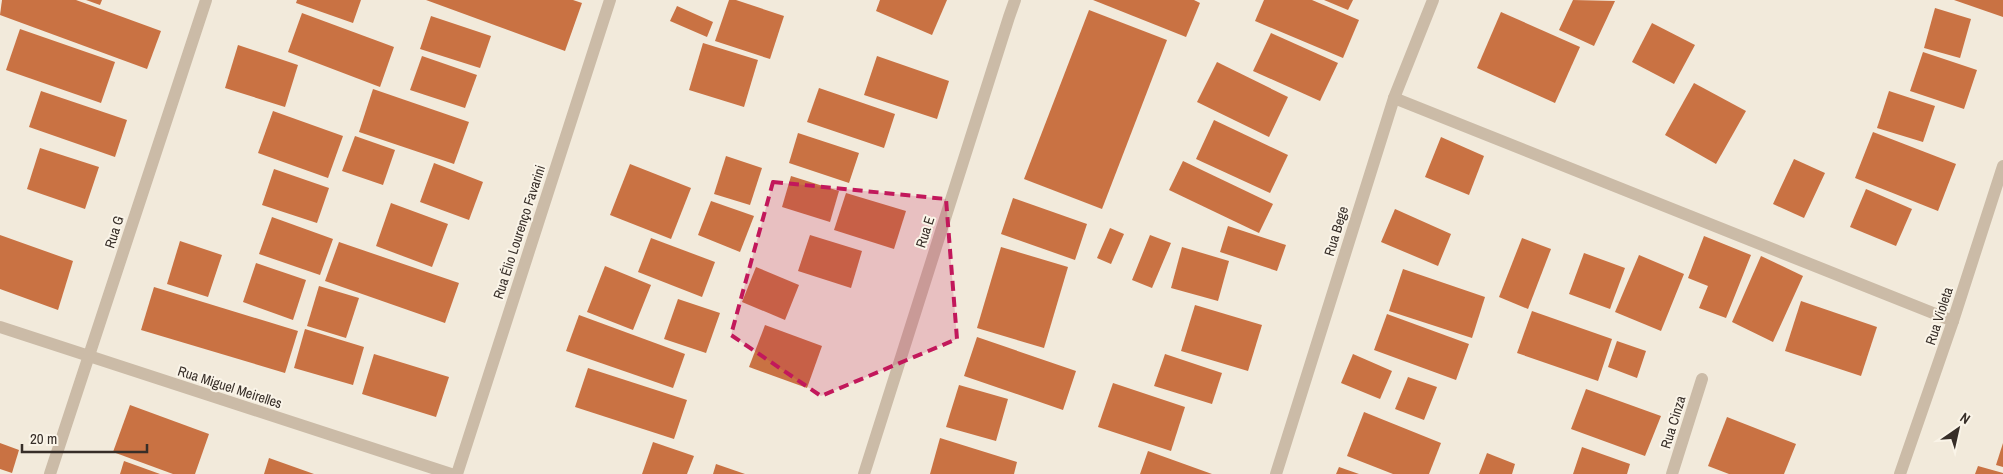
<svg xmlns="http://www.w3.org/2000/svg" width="2003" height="474" font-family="'Archivo Narrow',sans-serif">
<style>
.building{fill:#c97243}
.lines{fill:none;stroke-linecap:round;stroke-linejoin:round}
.minor{stroke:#cbbba7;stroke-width:12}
.marked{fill:#c2185b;fill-opacity:0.2;stroke:#c2185b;stroke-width:4;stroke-dasharray:10 6;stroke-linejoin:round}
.labels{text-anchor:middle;stroke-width:4;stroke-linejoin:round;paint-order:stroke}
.street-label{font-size:14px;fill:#372e28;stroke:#faf4e8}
</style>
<rect width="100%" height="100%" fill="#f2eadb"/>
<!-- building -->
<g class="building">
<path d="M2 0H76L161 31 147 69 0 15Z"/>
<path d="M86 0H102L100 5Z"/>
<path d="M297 0H361L353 23 296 3Z"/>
<path d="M426 0H573L582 3 565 51Z"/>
<path d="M729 0H736L784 16 770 59 715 41Z"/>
<path d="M880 0H947L932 35 876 11Z"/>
<path d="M1093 0H1194L1200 3 1186 37Z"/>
<path d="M1264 0H1312L1359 20 1343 58 1255 21Z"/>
<path d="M1324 0H1353L1348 10Z"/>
<path d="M1573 0 1615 1 1594 46 1559 30Z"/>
<path d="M1954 0H2003V17Z"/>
<path d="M677 6 713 22 707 37 670 21Z"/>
<path d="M1935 8 1971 19 1960 58 1924 48Z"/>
<path d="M1089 10 1167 40 1102 209 1024 179Z"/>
<path d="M1501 12 1580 47 1555 103 1477 68Z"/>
<path d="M302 13 394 47 380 87 288 52Z"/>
<path d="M431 16 491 36 480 68 420 49Z"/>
<path d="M1652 23 1695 45 1674 84 1632 62Z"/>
<path d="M20 29 115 62 101 103 6 70Z"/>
<path d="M1271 33 1338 63 1320 101 1253 71Z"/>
<path d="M703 43 758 60 744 107 689 90Z"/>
<path d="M238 45 298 65 285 107 225 88Z"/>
<path d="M1923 52 1977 70 1964 109 1910 91Z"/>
<path d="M422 56 477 75 465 108 410 90Z"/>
<path d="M877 56 949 81 937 119 864 95Z"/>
<path d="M1217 62 1288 97 1269 137 1197 102Z"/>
<path d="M1694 83 1746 111 1716 164 1665 135Z"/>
<path d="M819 88 895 114 884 148 807 122Z"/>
<path d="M373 89 469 122 454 164 359 132Z"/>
<path d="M41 91 127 120 115 157 29 127Z"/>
<path d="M1889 91 1935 106 1923 142 1877 128Z"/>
<path d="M273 111 343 136 328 178 258 153Z"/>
<path d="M1214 120 1288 155 1270 193 1196 159Z"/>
<path d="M1873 132 1956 164 1938 211 1855 178Z"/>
<path d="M798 133 859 153 849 183 789 163Z"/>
<path d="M355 136 395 150 383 185 342 171Z"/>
<path d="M1441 137 1484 156 1469 195 1425 177Z"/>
<path d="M40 148 99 167 85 209 27 189Z"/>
<path d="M726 156 762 168 750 205 714 194Z"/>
<path d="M1794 159 1825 173 1804 218 1773 204Z"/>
<path d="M1183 161 1273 204 1259 233 1169 190Z"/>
<path d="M434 163 483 182 469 220 420 202Z"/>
<path d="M630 164 691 188 671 239 610 215Z"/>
<path d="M274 169 329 188 317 223 262 205Z"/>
<path d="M791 176 839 191 830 222 782 207Z"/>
<path d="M1866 189 1912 209 1896 246 1850 227Z"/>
<path d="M846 193 906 211 894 249 834 230Z"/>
<path d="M1013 198 1087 224 1075 260 1001 234Z"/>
<path d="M711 201 754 216 740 252 698 235Z"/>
<path d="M391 203 448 224 432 267 376 246Z"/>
<path d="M1395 209 1451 234 1438 266 1381 242Z"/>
<path d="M272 217 333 239 320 275 259 254Z"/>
<path d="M1228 226 1286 245 1277 271 1220 252Z"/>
<path d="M1110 228 1124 234 1111 264 1097 258Z"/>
<path d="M0 235 73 261 58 310 0 289Z"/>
<path d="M810 235 862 251 851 288 798 271Z"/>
<path d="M1150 235 1171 243 1152 288 1132 280Z"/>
<path d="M1704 236 1751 255 1726 318 1699 308 1708 286 1688 278Z"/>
<path d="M651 238 715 262 702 297 638 272Z"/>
<path d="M1522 238 1551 249 1528 309 1499 297Z"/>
<path d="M180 241 222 255 208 297 167 284Z"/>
<path d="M339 242 459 283 445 323 325 281Z"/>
<path d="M1001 247 1068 267 1044 348 977 328Z"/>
<path d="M1182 247 1229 261 1218 301 1171 288Z"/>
<path d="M1584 253 1625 268 1610 309 1569 294Z"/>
<path d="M1639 255 1684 274 1661 331 1615 312Z"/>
<path d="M1761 256 1803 276 1773 342 1732 322Z"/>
<path d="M256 263 306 280 293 320 243 302Z"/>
<path d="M605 266 651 285 633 330 587 312Z"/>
<path d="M756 267 799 285 785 320 742 302Z"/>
<path d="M1403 269 1485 297 1472 338 1389 311Z"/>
<path d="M319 286 359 298 346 338 307 326Z"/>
<path d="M154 287 298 331 285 373 141 330Z"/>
<path d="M678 299 720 313 706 353 664 339Z"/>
<path d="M1801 301 1877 327 1861 376 1785 351Z"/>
<path d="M1195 305 1262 325 1248 371 1181 351Z"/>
<path d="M1532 311 1612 339 1598 381 1517 353Z"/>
<path d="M1387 314 1469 344 1456 380 1374 350Z"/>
<path d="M579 315 685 354 673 388 566 351Z"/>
<path d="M765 325 822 346 807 388 749 367Z"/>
<path d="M305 329 364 347 353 385 294 368Z"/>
<path d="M977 337 1076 371 1063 410 964 376Z"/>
<path d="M1617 341 1646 351 1637 378 1608 367Z"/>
<path d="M374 354 449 377 436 417 362 394Z"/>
<path d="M1165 354 1222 373 1212 404 1154 386Z"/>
<path d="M1353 354 1392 371 1380 399 1341 383Z"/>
<path d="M588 368 687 400 674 439 575 407Z"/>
<path d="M1408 377 1437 387 1424 420 1395 409Z"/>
<path d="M1113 383 1185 407 1171 451 1098 427Z"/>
<path d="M959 385 1008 399 996 441 946 427Z"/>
<path d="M1586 389 1661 416 1645 456 1571 429Z"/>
<path d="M130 405 209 434 195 474H173L113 452Z"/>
<path d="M1364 412 1441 443 1429 474H1393L1347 456Z"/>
<path d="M1727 417 1796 444 1784 474H1729L1708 466Z"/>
<path d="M940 438 1017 462 1014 474H930Z"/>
<path d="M653 442 694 456 687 474H642Z"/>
<path d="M0 443 19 450 12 473 0 469Z"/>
<path d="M2003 443V467L1996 465Z"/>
<path d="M1582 447 1630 464 1627 474H1573Z"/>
<path d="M1148 451 1212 474H1140Z"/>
<path d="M1487 453 1515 464 1512 474H1479Z"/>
<path d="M269 458 314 474H264Z"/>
<path d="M124 461 160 474H120Z"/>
<path d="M716 464 745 474H713Z"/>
<path d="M1978 466 2003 473V474H1975Z"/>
<path d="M1339 467 1359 474H1336Z"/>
</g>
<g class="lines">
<!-- minor -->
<g class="minor">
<path d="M1394 98 1953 321"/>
<path d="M0 327 451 474"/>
<path d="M50 474 206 0"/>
<path d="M457 474 610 0"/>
<path d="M864 474 1009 17 1015 0"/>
<path d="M1276 474 1394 98 1433 0"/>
<path d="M1672 474 1702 379"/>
<path d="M1900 474 1953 321 2003 166"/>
</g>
</g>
<!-- marked area -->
<path class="marked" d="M773 182 946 199 957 339 821 396 731 335Z"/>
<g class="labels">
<!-- street labels -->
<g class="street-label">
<text transform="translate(1336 231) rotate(-73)" y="5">Rua Bege</text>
<text transform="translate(114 232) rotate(-72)" y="5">Rua G</text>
<text transform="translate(519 232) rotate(-72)" y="5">Rua Élio Lourenço Favarini</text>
<text transform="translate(925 232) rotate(-72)" y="5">Rua E</text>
<text transform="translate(1939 316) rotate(-72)" y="5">Rua Violeta</text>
<text transform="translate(230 387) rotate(18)" y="5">Rua Miguel Meirelles</text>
<text transform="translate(1673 422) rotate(-73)" y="5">Rua Cinza</text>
</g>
</g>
<!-- north arrow -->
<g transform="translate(1958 429) rotate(34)" stroke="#faf4e8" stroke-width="4" paint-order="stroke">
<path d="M0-4L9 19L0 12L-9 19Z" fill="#372e28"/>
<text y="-8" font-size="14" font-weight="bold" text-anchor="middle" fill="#372e28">N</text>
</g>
<!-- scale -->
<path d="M22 444v8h125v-8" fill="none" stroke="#372e28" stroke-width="2.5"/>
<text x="30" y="444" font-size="15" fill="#372e28" stroke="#faf4e8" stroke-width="4" paint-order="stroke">20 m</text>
</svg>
